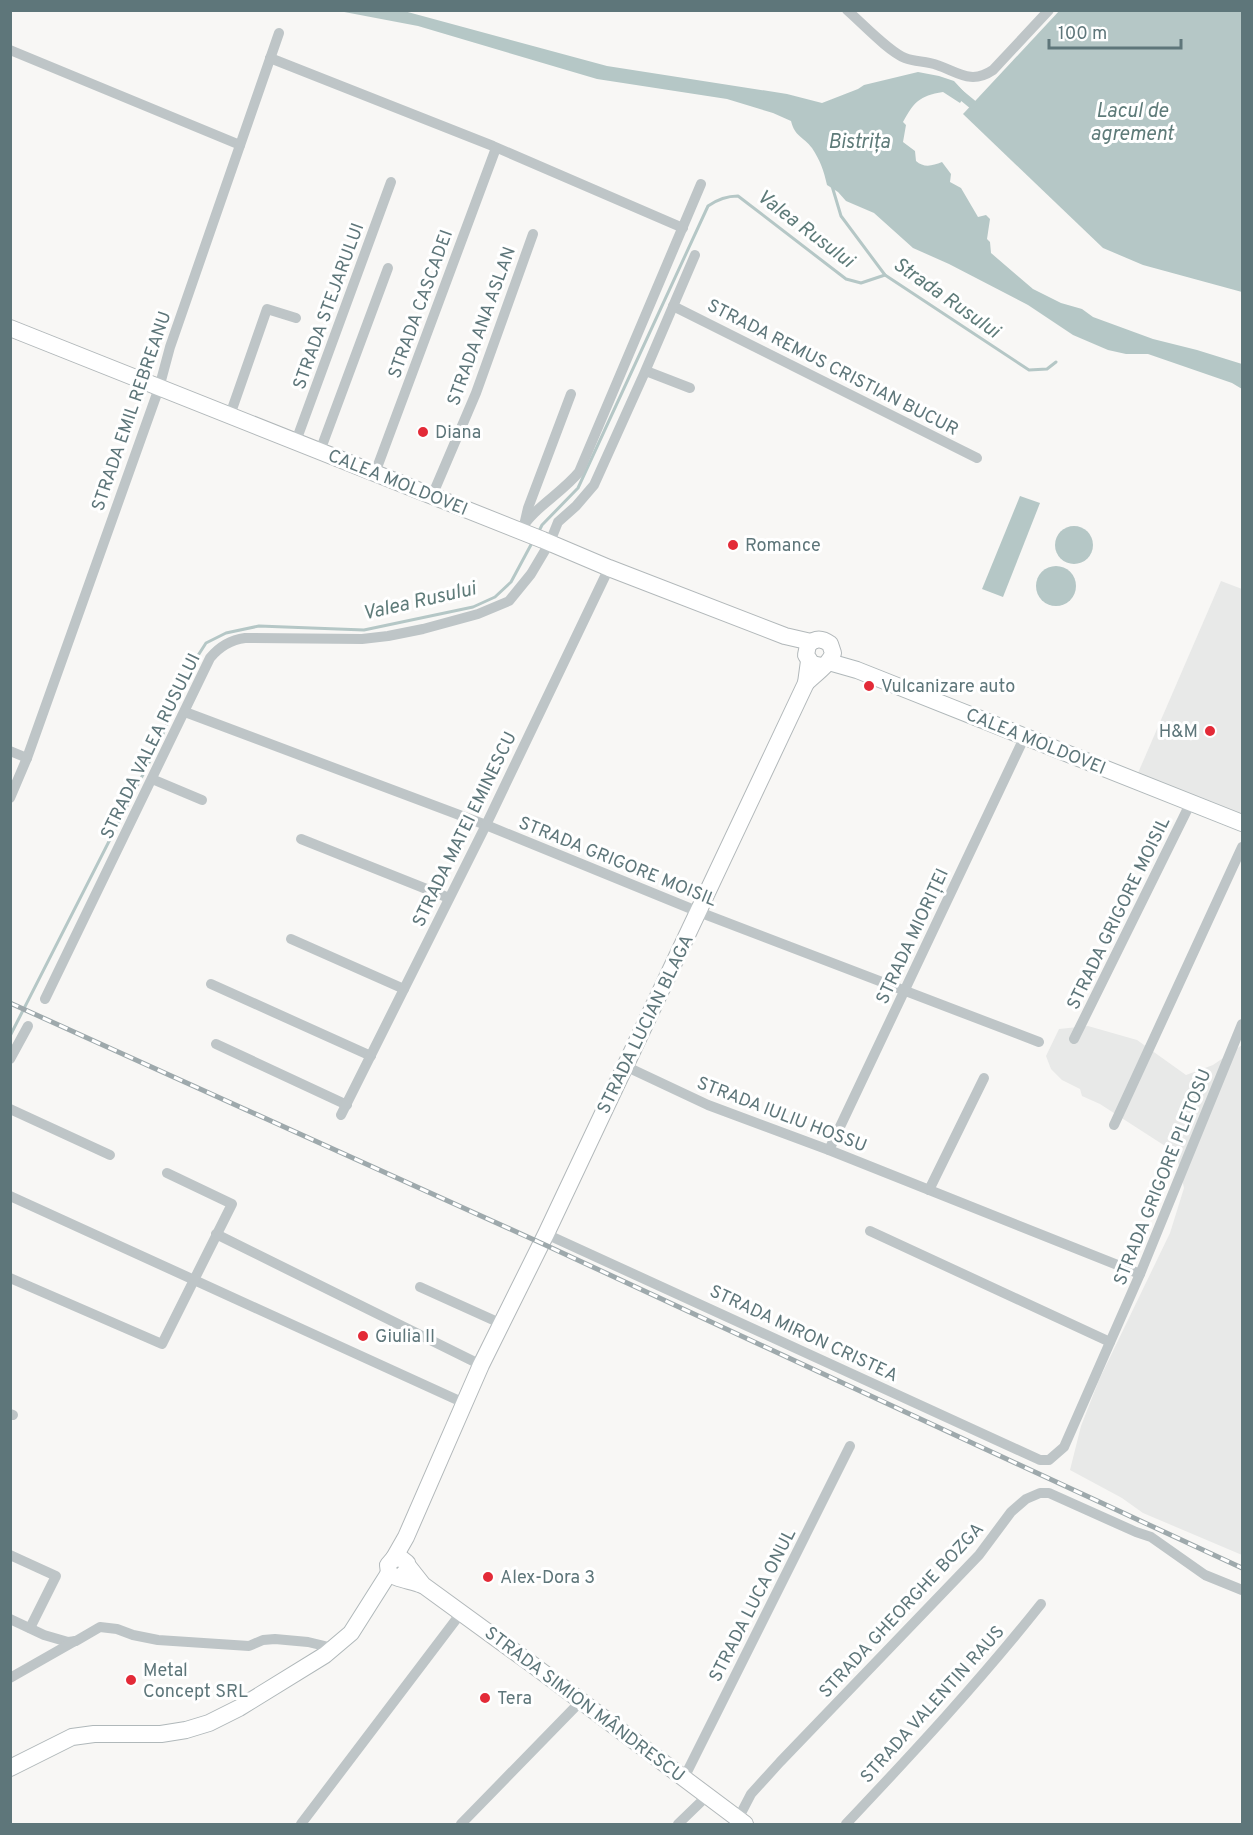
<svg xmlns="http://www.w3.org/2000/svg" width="1253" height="1835" font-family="Overpass,sans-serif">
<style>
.built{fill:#e8e9e8}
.water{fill:#b5c7c6}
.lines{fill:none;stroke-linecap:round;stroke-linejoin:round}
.stream{stroke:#b5c7c6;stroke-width:3}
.canal{stroke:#b5c7c6;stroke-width:9}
.primary-casing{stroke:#b0b8ba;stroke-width:18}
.trunk-casing{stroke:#b2b8ba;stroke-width:18}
.minor{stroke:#bec5c7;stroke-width:10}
.primary{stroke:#fff;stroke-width:16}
.trunk{stroke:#fff;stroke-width:16}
.rail-casing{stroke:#9ea9ac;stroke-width:5}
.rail{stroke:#fff;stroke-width:3;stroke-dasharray:9;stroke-linecap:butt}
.poi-dot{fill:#e32a37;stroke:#fff;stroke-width:2}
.labels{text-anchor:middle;stroke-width:6;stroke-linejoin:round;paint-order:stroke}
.street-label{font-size:18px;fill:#5e767a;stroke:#fff}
.poi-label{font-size:18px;fill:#5e767a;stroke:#fff;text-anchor:start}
.water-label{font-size:20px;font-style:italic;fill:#5e7b79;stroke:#fff}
</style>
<rect width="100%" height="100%" fill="#f8f7f5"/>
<!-- built -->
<g class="built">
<path d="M1221 581 1242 589V814L1138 773Z"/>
<path d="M1088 1026 1137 1040 1186 1075 1213 1065 1242 1045V1555L1143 1513 1122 1498 1070 1470 1081 1426 1099 1380 1170 1233 1184 1188 1176 1153 1100 1104 1082 1096 1080 1089 1062 1080 1051 1069 1046 1056 1059 1029Z"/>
</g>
<!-- water -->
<g class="water">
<path d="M1060 10 1242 11V292L1143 265 1103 248 963 114Z"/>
<path d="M339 11H404L607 66 787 94 822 103 858 89 864 85 918 72 939 76 954 81 966 94 960 103 943 92C919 96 914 102 903 122L906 125 903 142 915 151 916 161C924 168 932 166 942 162L951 174 950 182 961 188 978 217 986 215 990 219 987 239 990 242 991 253 1033 289 1061 303 1082 309 1093 317 1153 339 1197 350 1242 364V389L1232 383 1148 354H1126L1108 350 1073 335 1028 305 949 264 913 248 874 213 846 201 838 192 827 185C824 171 820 160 812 148 803 136 795 137 791 121L773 113 727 99 597 79 418 26Z"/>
<path d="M1020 496 1040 503 1003 597 982 589Z"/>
<circle cx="1074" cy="545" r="19"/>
<circle cx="1056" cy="586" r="20"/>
</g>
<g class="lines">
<!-- stream -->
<g class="stream">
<path d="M832 186 841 216 885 275 1029 370 1047 369 1056 362"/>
<path d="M538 533 542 525 578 488 708 206C718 199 727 196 738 196L846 279 861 283 885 275"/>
<path d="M10 1036 158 745 197 657 206 643 226 633 259 626 364 630 473 607 495 597 511 582 533 541"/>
</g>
<!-- canal -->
<path class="canal" d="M955 90 972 104"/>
<!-- primary casing -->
<g class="primary-casing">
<g id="primary">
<path d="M829 662 857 670 1242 823"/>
<path d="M10 1768 72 1737 94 1734H161L186 1730 209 1723 239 1708 325 1655 351 1633 389 1573"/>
</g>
</g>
<!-- trunk casing -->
<g class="trunk-casing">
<g id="trunk">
<path d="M10 328 543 540 609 568 785 636 811 642"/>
<path d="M806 683C815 674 830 664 833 653L830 644C822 638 815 638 808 645L806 655 812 664 822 666"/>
<path d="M394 1558 406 1537 481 1365 546 1234 806 683 809 661"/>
<path d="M408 1566 423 1585 533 1665 745 1824"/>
<path d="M401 1577 407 1570V1563L402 1559 394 1558 388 1565 389 1573C395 1579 413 1581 422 1585"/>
</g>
</g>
<!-- minor -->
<g class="minor">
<path d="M847 10C862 23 889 52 905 58 915 62 926 61 937 65 958 72 971 85 993 70L1049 10"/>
<path d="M10 50 240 145"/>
<path d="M270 58 493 146 683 228"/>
<path d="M673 306 977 458"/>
<path d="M646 371 690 388"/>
<path d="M230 415 267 309 296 318"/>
<path d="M296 441 391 182"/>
<path d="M320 451 388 268"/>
<path d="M375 473 496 148"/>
<path d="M432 496 476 393 533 234"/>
<path d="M525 521 528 508 571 394"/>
<path d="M520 531C533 508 562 493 579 472L701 184"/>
<path d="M185 712 486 825 699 912 1039 1042"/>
<path d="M10 751 27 758"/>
<path d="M152 779 202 800"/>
<path d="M10 798 27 758 159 388 170 347 279 33"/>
<path d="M301 839 449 898"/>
<path d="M291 939 404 989"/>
<path d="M211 984 371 1056"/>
<path d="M45 999 210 658C219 647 230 640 245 638L362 639 388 636 423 629 478 614 509 601 531 574 550 542 558 522 576 506 594 485 644 374 695 255"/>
<path d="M1074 1039 1191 802"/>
<path d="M216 1044 347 1105"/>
<path d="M10 1059 28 1026"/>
<path d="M625 1066 708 1105 829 1150 1140 1274"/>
<path d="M10 1109 110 1155"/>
<path d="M341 1115 486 825 609 568"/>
<path d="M1114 1125 1242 847"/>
<path d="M829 1150 1025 736"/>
<path d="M929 1190 984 1078"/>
<path d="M10 1196 464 1403"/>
<path d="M870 1231 1110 1342"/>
<path d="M216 1234 481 1365"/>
<path d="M546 1234 1040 1460H1049L1064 1447 1140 1274 1242 1024"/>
<path d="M10 1278 162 1344 232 1204 167 1173"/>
<path d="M420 1287 502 1324"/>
<path d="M10 1414 13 1415"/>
<path d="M10 1555 56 1576 30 1628"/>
<path d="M10 1619 44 1635 68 1642 76 1641 100 1627 117 1629 133 1635 158 1640 249 1646 263 1640 275 1639 308 1642 333 1648"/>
<path d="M10 1678 75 1641"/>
<path d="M684 1778 850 1446"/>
<path d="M738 1819 751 1794 780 1762 979 1555 1011 1512 1026 1499 1040 1493H1049L1136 1532 1151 1537 1205 1575 1242 1590"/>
<path d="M301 1824 461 1613"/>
<path d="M461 1824 581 1701"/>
<path d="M678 1824 707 1796"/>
<path d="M846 1824C913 1753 980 1681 1041 1604"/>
</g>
<!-- primary -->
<use href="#primary" class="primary"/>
<!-- trunk -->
<use href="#trunk" class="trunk"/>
<!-- rail casing -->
<g class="rail-casing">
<path id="rail" d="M10 1003 541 1243 1242 1568"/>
</g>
<!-- rail -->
<use href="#rail" class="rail"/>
</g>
<!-- markers -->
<g class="poi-dot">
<circle cx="423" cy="432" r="6"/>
<circle cx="733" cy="545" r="6"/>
<circle cx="869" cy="686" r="6"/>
<circle cx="1210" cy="731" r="6"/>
<circle cx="363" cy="1336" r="6"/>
<circle cx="488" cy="1577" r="6"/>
<circle cx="131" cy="1680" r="6"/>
<circle cx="485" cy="1698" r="6"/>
</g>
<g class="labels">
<!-- street labels -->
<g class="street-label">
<text transform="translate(420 304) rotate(-70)" y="6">STRADA CASCADEI</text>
<text transform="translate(328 306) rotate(-70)" y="6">STRADA STEJARULUI</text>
<text transform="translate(481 326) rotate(-70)" y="6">STRADA ANA ASLAN</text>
<text transform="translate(833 367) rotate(27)" y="6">STRADA REMUS CRISTIAN BUCUR</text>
<text transform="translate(131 411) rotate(-71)" y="6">STRADA EMIL REBREANU</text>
<text transform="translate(398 482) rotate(22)" y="6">CALEA MOLDOVEI</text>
<text transform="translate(1036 741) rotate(22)" y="6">CALEA MOLDOVEI</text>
<text transform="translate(150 746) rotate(-64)" y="6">STRADA VALEA RUSULUI</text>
<text transform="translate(464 829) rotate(-64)" y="6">STRADA MATEI EMINESCU</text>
<text transform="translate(618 861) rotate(22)" y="6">STRADA GRIGORE MOISIL</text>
<text transform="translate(1118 913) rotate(-64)" y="6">STRADA GRIGORE MOISIL</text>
<text transform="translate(912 936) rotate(-65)" y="6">STRADA MIORIȚEI</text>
<text transform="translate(645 1024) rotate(-64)" y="6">STRADA LUCIAN BLAGA</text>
<text transform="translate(782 1114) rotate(21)" y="6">STRADA IULIU HOSSU</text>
<text transform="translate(1162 1177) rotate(-68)" y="6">STRADA GRIGORE PLETOSU</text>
<text transform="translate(804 1333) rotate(25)" y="6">STRADA MIRON CRISTEA</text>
<text transform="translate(752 1605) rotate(-63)" y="6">STRADA LUCA ONUL</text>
<text transform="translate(901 1610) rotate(-47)" y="6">STRADA GHEORGHE BOZGA</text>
<text transform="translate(585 1704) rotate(37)" y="6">STRADA SIMION MÂNDRESCU</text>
<text transform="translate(932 1704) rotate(-48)" y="6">STRADA VALENTIN RAUS</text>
</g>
<!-- poi labels -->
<g class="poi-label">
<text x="435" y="438">Diana</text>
<text x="745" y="551">Romance</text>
<text x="881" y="692">Vulcanizare auto</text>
<text x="1198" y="737" text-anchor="end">H&amp;M</text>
<text x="375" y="1342">Giulia II</text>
<text x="500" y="1583">Alex-Dora 3</text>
<text x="143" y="1676">Metal<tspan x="143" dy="21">Concept SRL</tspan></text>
<text x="497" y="1704">Tera</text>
</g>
<!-- water labels -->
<g class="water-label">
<text x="1132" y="117">Lacul de<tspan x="1132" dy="23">agrement</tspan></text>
<text x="859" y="148">Bistrița</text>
<text transform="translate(806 228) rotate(37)" y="7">Valea Rusului</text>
<text transform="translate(947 297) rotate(35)" y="7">Strada Rusului</text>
<text transform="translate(419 600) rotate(-13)" y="7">Valea Rusului</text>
</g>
</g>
<!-- border -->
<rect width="1253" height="1835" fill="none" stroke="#5e767a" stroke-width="24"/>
<!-- scale -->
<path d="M1049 39v9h132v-9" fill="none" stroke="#5e767a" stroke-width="3"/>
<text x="1058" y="39" font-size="18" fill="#5e767a" stroke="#ffffff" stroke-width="4.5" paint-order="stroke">100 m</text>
</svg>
